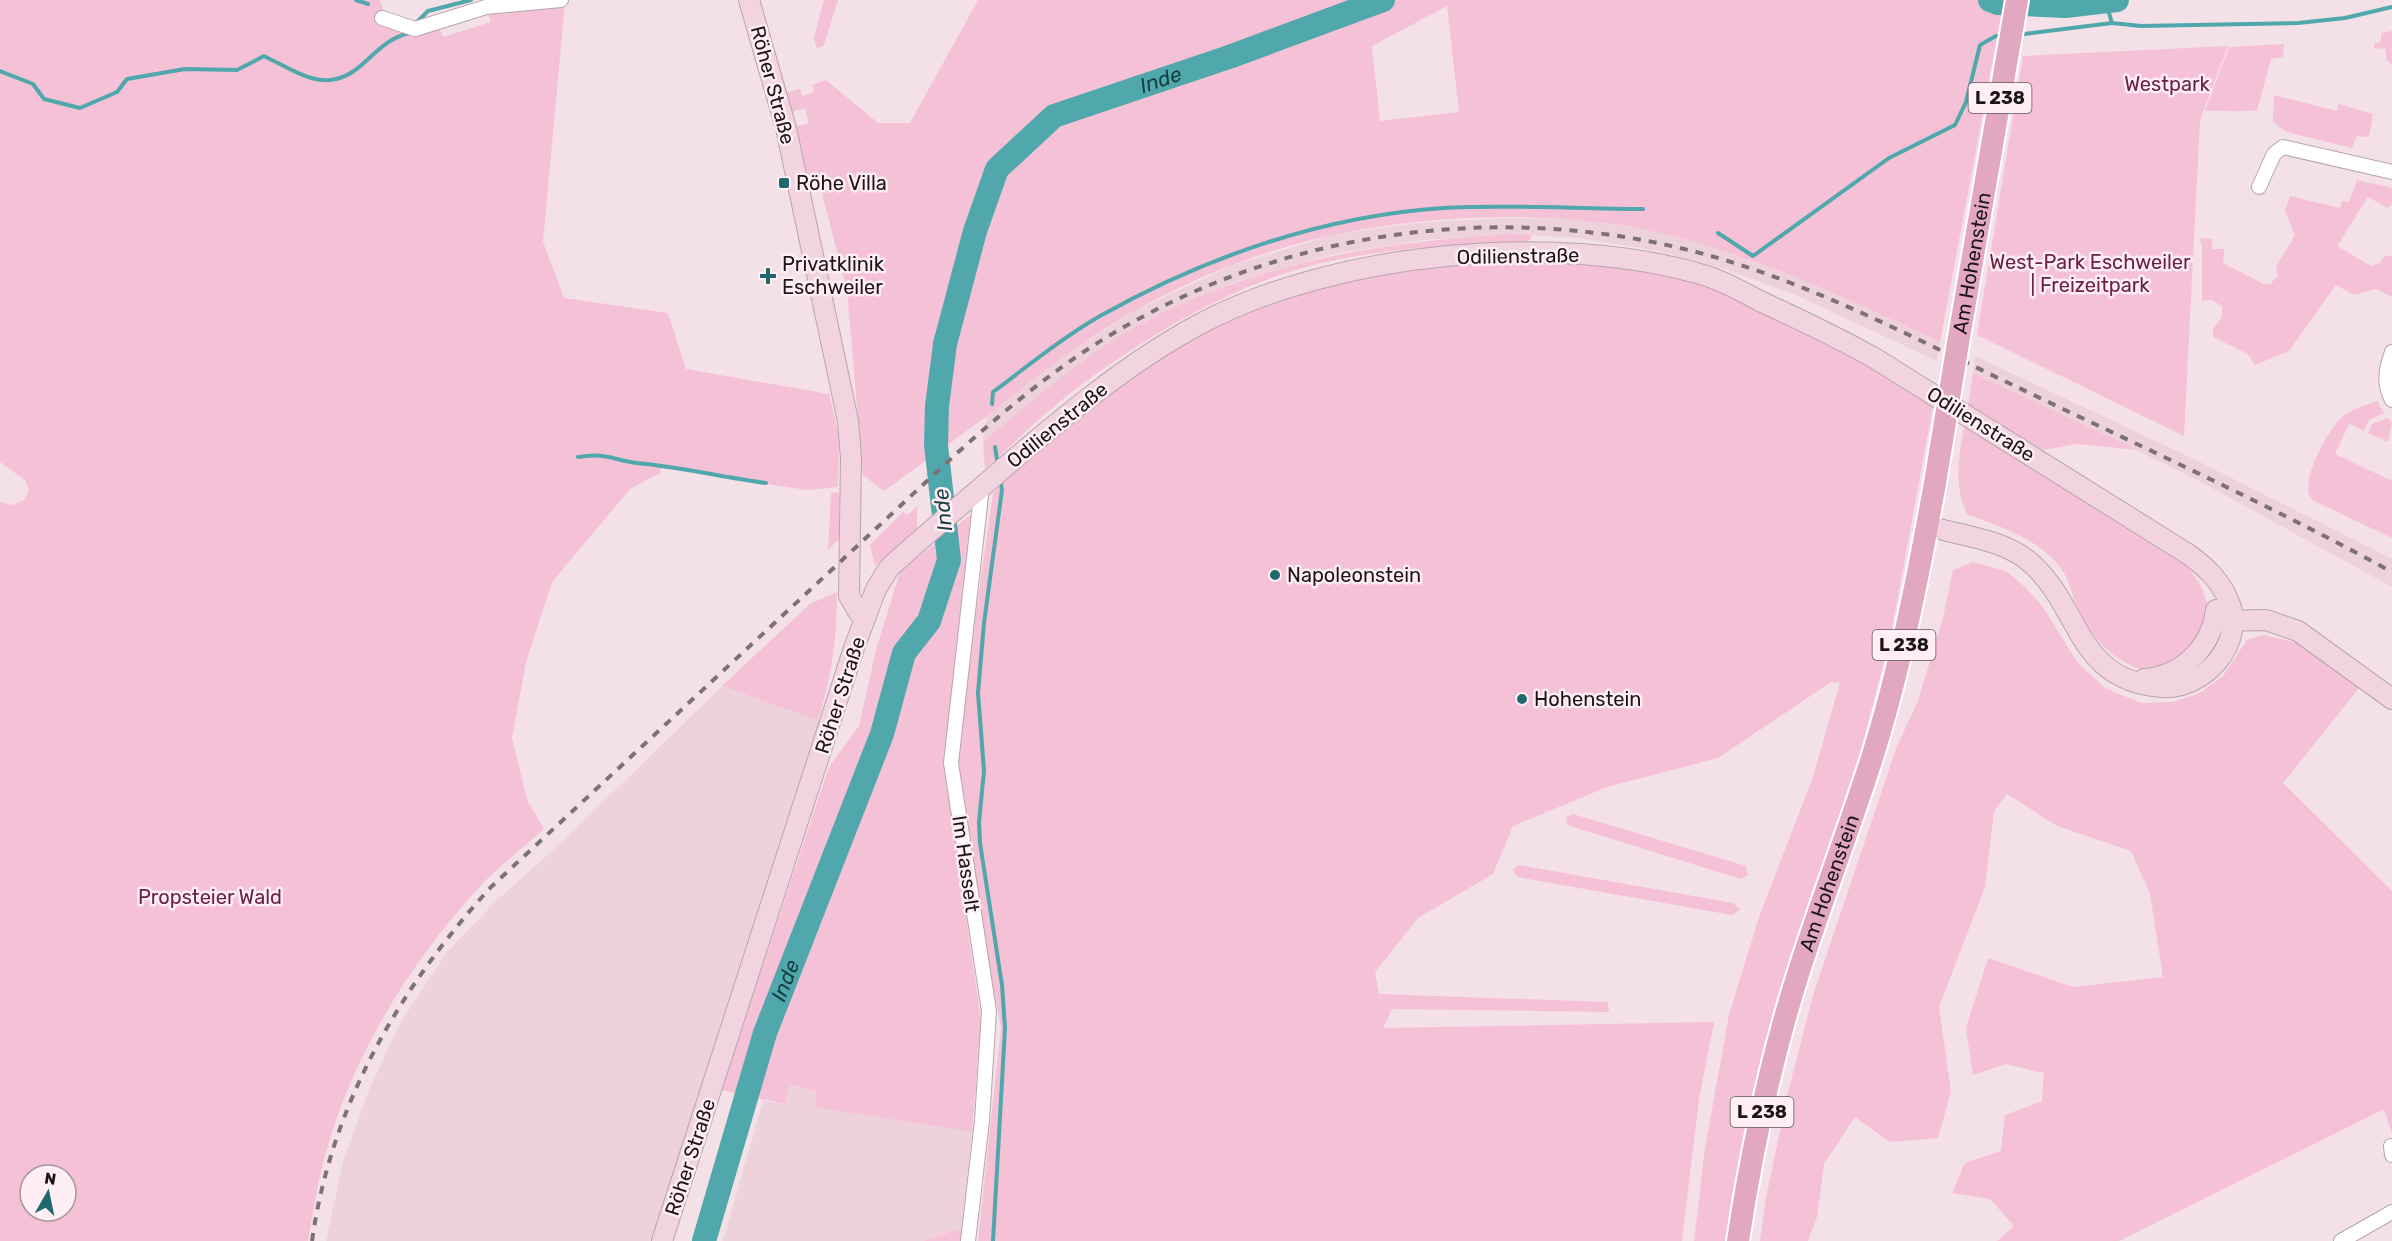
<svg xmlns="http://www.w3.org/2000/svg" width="2392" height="1241" font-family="Rubik,sans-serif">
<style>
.built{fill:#edd2dc}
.green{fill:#f5c1d6;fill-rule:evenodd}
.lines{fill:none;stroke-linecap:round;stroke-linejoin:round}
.stream{stroke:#50a8ad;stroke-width:4}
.river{stroke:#50a8ad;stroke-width:24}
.minor-casing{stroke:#b8a5ac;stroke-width:16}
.secondary-casing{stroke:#b8a5ac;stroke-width:22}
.primary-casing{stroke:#fff;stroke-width:26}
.minor{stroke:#fff;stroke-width:14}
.secondary{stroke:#f1d4e0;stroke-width:20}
.primary{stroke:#e2a8c2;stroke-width:22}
.rail{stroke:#7e7176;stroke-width:4;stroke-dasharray:8 8;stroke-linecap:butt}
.primary-bridge-casing{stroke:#fff;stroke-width:26;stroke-linecap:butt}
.primary-bridge{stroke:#e2a8c2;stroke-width:22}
.poi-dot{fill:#1d696e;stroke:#ffeef4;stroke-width:2}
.labels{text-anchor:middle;stroke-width:5;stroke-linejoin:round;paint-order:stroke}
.shield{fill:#ffeef4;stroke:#60565a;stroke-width:1.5}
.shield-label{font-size:18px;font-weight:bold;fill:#1c1518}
.park-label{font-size:20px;fill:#6b2046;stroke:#ffeef4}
.street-label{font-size:20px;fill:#1c1518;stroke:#ffeef4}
.poi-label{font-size:20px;fill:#1c1518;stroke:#ffeef4;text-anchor:start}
.water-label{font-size:21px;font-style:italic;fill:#143e40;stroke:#ffeef4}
</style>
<rect width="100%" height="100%" fill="#f4e0e7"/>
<!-- built -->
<g class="built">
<path d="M1506 218 1580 219 1658 232 1728 251 1808 280 1940 342 1937 361 1798 296 1725 269 1653 250 1578 238 1510 234 1424 240 1333 254 1237 281 1147 320 1085 361 983 442 987 416 1075 348 1138 309 1231 266 1332 235 1416 223Z"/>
<path d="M1975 356 2194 459 2392 559V587L2194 478 1973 373Z"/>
<path d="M722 686 825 722 656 1241H326L343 1162 370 1087 402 1020 448 951 496 901 562 842Z"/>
<path d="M790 1083 817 1092 814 1107 972 1132 962 1228 923 1241H723L763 1101 785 1104Z"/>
</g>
<!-- green -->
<g class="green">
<path d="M0 0H380L387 24 414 34 440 29 443 37 491 22 488 12 565 3 543 242 564 298 668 313 686 369 829 394 839 436 838 487 807 490 661 468 660 473 630 489 552 582 526 662 512 738 527 800 544 829C524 847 502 864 483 883 412 959 352 1055 325 1156 317 1184 313 1213 308 1241H0V502L13 505 24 500 29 491 26 481 0 462ZM30 1175H66V1211H30Z"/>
<path d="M824 0H838L824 45 817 49 814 38Z"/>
<path d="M978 0H2004L1940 342C1849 299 1759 256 1660 233 1562 209 1431 214 1333 235 1266 249 1198 276 1138 309 1084 338 1036 378 987 416 953 441 918 466 884 491L863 475 847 290 817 174 805 177 795 127 809 123 805 108 792 112 786 93 800 89 802 96 814 92 812 85 826 80 878 123H910ZM1447 6 1459 112 1380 121 1372 46Z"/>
<path d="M2392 31V65L2386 59V49L2374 48V44L2381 41V33Z"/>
<path d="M2284 44 2283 57 2271 59 2257 110C2238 113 2223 110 2205 111L2229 47Z"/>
<path d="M2228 46 2200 120 2184 436 1977 335 2023 56Z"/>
<path d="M2274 95 2337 111 2339 104 2373 114 2369 137 2357 136 2352 148 2287 132 2273 122Z"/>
<path d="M2357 180 2392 188V204L2388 208 2368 197 2337 246 2371 266 2380 263 2385 255 2392 257V297L2376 289 2354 295 2336 285 2289 351 2255 365 2248 354 2213 337V329L2222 317V306L2212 300 2202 301V245L2199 238 2212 239V249H2224L2223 263 2264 284H2270L2278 276 2276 266 2295 235 2285 211 2290 196 2340 208 2342 201 2349 202Z"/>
<path d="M1510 234 1531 235V239L1525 242C1461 243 1398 248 1335 260 1243 278 1148 335 1073 391 1042 415 1014 443 985 469L983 442C1035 399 1088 351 1148 320 1265 261 1382 242 1510 234Z"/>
<path d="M1524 259 1608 264 1705 285 1835 340 1934 401 1891 634 1860 754 1783 981 1732 1195 1726 1241H1694L1705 1148 1729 1015 1759 917 1813 777 1840 683 1831 682 1718 758 1607 787 1513 826 1493 874 1418 918 1375 972 1379 994 1608 1002 1609 1012 1392 1009 1383 1028 1714 1022 1699 1099 1682 1241H978L1001 1027 984 941 959 763 967 675 993 494C1095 374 1249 297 1402 266 1436 259 1488 261 1524 259Z"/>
<path d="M1973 373 2137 450 2077 444 2043 450 1968 406Z"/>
<path d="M2377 401 2384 413 2369 420 2364 431 2349 424 2335 454 2392 481V538L2312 500C2297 484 2330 424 2346 414 2355 408 2367 405 2377 401Z"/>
<path d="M2387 418 2392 422 2388 442 2368 433 2372 424Z"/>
<path d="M1965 420 2182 562C2195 575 2203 586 2207 604 2213 641 2167 682 2132 666 2102 652 2086 628 2074 598 2071 590 2068 580 2064 573 2043 540 2001 527 1967 514 1952 480 1960 456 1965 420Z"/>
<path d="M839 492V539L828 550 831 493Z"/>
<path d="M917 506V529L875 566 870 545 903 512 908 515Z"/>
<path d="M974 512 944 765 981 1021 972 1132 814 1107 817 1092 791 1084 785 1104 721 1090 829 767 859 726 876 650 900 572Z"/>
<path d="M1973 562 2006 571 2025 587 2042 606 2077 662 2105 688 2141 703 2172 702 2198 694 2223 676 2247 640 2263 635 2299 643 2360 687 2283 783 2392 891V1134L2384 1109 2119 1241H1997L2014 1226 1990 1199 1952 1193 1965 1163 2001 1151 2005 1115 2042 1101 2044 1073 2006 1064 1973 1075 1966 1028 1988 958 2073 987 2163 977 2150 894 2131 851 2057 826 2007 794 1994 811 1985 887 1939 1007 1951 1091 1938 1138 1890 1142 1855 1117 1824 1164 1817 1217 1808 1241H1760L1766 1198 1789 1088 1814 992 1897 746 1918 701 1943 618 1953 570Z"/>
<path d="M837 592C837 638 832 676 818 720L722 686 810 604Z"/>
<path d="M1573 814 1746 866 1748 875 1741 879 1567 825 1566 817Z"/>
<path d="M1518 865 1733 903 1740 910 1732 915 1517 877 1513 870Z"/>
<path d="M962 1228 960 1241H923Z"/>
</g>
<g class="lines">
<!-- stream -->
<g class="stream">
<path d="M356 0 368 4"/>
<path d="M2106 3 2112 23"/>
<path d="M416 23 428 11 471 0"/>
<path d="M2017 35 2112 23 2141 26 2298 23 2345 18 2392 7"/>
<path d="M0 71 33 84 44 99 80 108 117 92 127 79 185 69 237 70 264 56C303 75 329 97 366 61 380 48 390 38 409 33"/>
<path d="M1718 233 1753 256 1889 158 1955 125 1966 102 1980 45 1996 36H2004"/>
<path d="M992 404 993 392C1028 366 1062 338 1100 316 1205 257 1323 216 1443 208 1509 204 1576 209 1643 209"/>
<path d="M995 447 998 465"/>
<path d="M578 457C606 452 613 460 637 463 679 467 723 477 766 483"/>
<path d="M993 1241 1005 1028 1002 985 980 843 979 822 984 771 978 693 984 623 1002 490 1000 478"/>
</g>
<!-- river -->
<g class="river">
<path d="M1990 0 1998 3 2065 6 2117 0"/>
<path id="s1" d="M704 1241 765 1033 882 734 904 653 929 621 949 560 936 445 937 406 945 344 975 231 997 169 1054 116 1229 57 1383 0"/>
</g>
<!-- minor casing -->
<g class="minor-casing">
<g id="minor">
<path d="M382 18 415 29 486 7 561 0"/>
<path d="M2259 187 2274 154 2283 147 2392 172"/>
<path d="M2392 352C2386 369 2383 383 2392 400"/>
<path d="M2391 1146 2392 1155"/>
<path d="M968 1241 982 1121 989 1011 951 763 982 487"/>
<path d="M2341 1241 2392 1212"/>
</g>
</g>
<!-- secondary casing -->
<g class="secondary-casing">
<g id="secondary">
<path d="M749 0 786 128 848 421 851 458 849 596 859 613 865 616"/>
<path d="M2215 621 2266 620 2298 631 2392 699"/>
<path d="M2144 679C2182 676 2211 648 2216 610"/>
<path d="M662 1241 854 648 876 589 889 568C927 533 967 500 1006 466 1067 414 1128 363 1198 325 1335 251 1559 231 1707 276 1726 282 1744 293 1762 302 1801 320 1839 338 1876 359L2188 554C2206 567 2221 581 2229 602 2246 643 2204 690 2162 687 2077 681 2081 609 2033 565 2006 539 1962 536 1927 526"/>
</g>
</g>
<!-- primary casing -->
<g class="primary-casing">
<g id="primary">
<path id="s2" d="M1958 343 2017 0"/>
<path id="s3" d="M1738 1241C1751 1155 1769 1068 1795 984 1818 909 1847 836 1871 761 1900 670 1918 577 1935 483"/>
</g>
</g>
<!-- minor -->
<use href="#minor" class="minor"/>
<!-- secondary -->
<use href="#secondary" class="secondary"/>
<!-- primary -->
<use href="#primary" class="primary"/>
<!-- rail -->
<path class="rail" d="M312 1241C331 1105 400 987 491 887L956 454C1005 410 1055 368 1112 334 1296 224 1523 198 1728 261 1828 292 1922 342 2017 387 2142 447 2270 505 2392 572"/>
<!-- primary-bridge casing -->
<g class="primary-bridge-casing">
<path id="primary-bridge" d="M1935 483 1958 343"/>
</g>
<!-- primary-bridge -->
<use href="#primary-bridge" class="primary-bridge"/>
</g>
<!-- markers -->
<g class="poi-dot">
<rect x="778" y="177" width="12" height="12" rx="3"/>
<path d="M765 267h6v6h6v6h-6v6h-6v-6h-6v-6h6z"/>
<circle cx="1275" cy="575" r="6"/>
<circle cx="1522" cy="699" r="6"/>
</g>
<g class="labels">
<!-- shield labels -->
<g class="shield">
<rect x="1968.5" y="83" width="63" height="30" rx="4.5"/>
<rect x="1872.5" y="630" width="63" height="30" rx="4.5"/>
<rect x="1730.5" y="1097" width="63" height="30" rx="4.5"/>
</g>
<g class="shield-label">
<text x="2000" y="104">L 238</text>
<text x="1904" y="651">L 238</text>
<text x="1762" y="1118">L 238</text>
</g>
<!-- park labels -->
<g class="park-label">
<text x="2167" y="91">Westpark</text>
<text x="2090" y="269">West-Park Eschweiler<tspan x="2090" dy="23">| Freizeitpark</tspan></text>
<text x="210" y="904">Propsteier Wald</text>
</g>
<!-- street labels -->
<g class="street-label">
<text transform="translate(773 85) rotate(75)" y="7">Röher Straße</text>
<text transform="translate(1518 256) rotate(-1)" y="7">Odilienstraße</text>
<text dy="7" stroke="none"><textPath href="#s2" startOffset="81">Am Hohenstein</textPath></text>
<text transform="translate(1981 424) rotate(32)" y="7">Odilienstraße</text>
<text transform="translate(1057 425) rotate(-39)" y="7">Odilienstraße</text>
<text transform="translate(840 695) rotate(-72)" y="7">Röher Straße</text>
<text transform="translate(966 864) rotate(82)" y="7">Im Hasselt</text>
<text dy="7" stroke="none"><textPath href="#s3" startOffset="370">Am Hohenstein</textPath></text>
<text transform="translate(690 1157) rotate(-72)" y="7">Röher Straße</text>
</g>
<!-- poi labels -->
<g class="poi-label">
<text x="796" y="190">Röhe Villa</text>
<text x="782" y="271">Privatklinik<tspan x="782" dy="23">Eschweiler</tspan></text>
<text x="1287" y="582">Napoleonstein</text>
<text x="1534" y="706">Hohenstein</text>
</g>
<!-- water labels -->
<g class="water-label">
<text dy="7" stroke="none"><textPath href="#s1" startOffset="1317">Inde</textPath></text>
<text transform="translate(943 510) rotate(-96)" y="7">Inde</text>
<text dy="7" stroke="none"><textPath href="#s1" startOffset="273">Inde</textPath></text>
</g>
</g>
<!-- north arrow -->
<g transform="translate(48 1193) rotate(9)"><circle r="28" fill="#ffeef4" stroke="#a4979c" stroke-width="1.5"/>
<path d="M0-4.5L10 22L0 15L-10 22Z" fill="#1d696e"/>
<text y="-9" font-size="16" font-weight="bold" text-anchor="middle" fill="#1c1518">N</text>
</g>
</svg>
